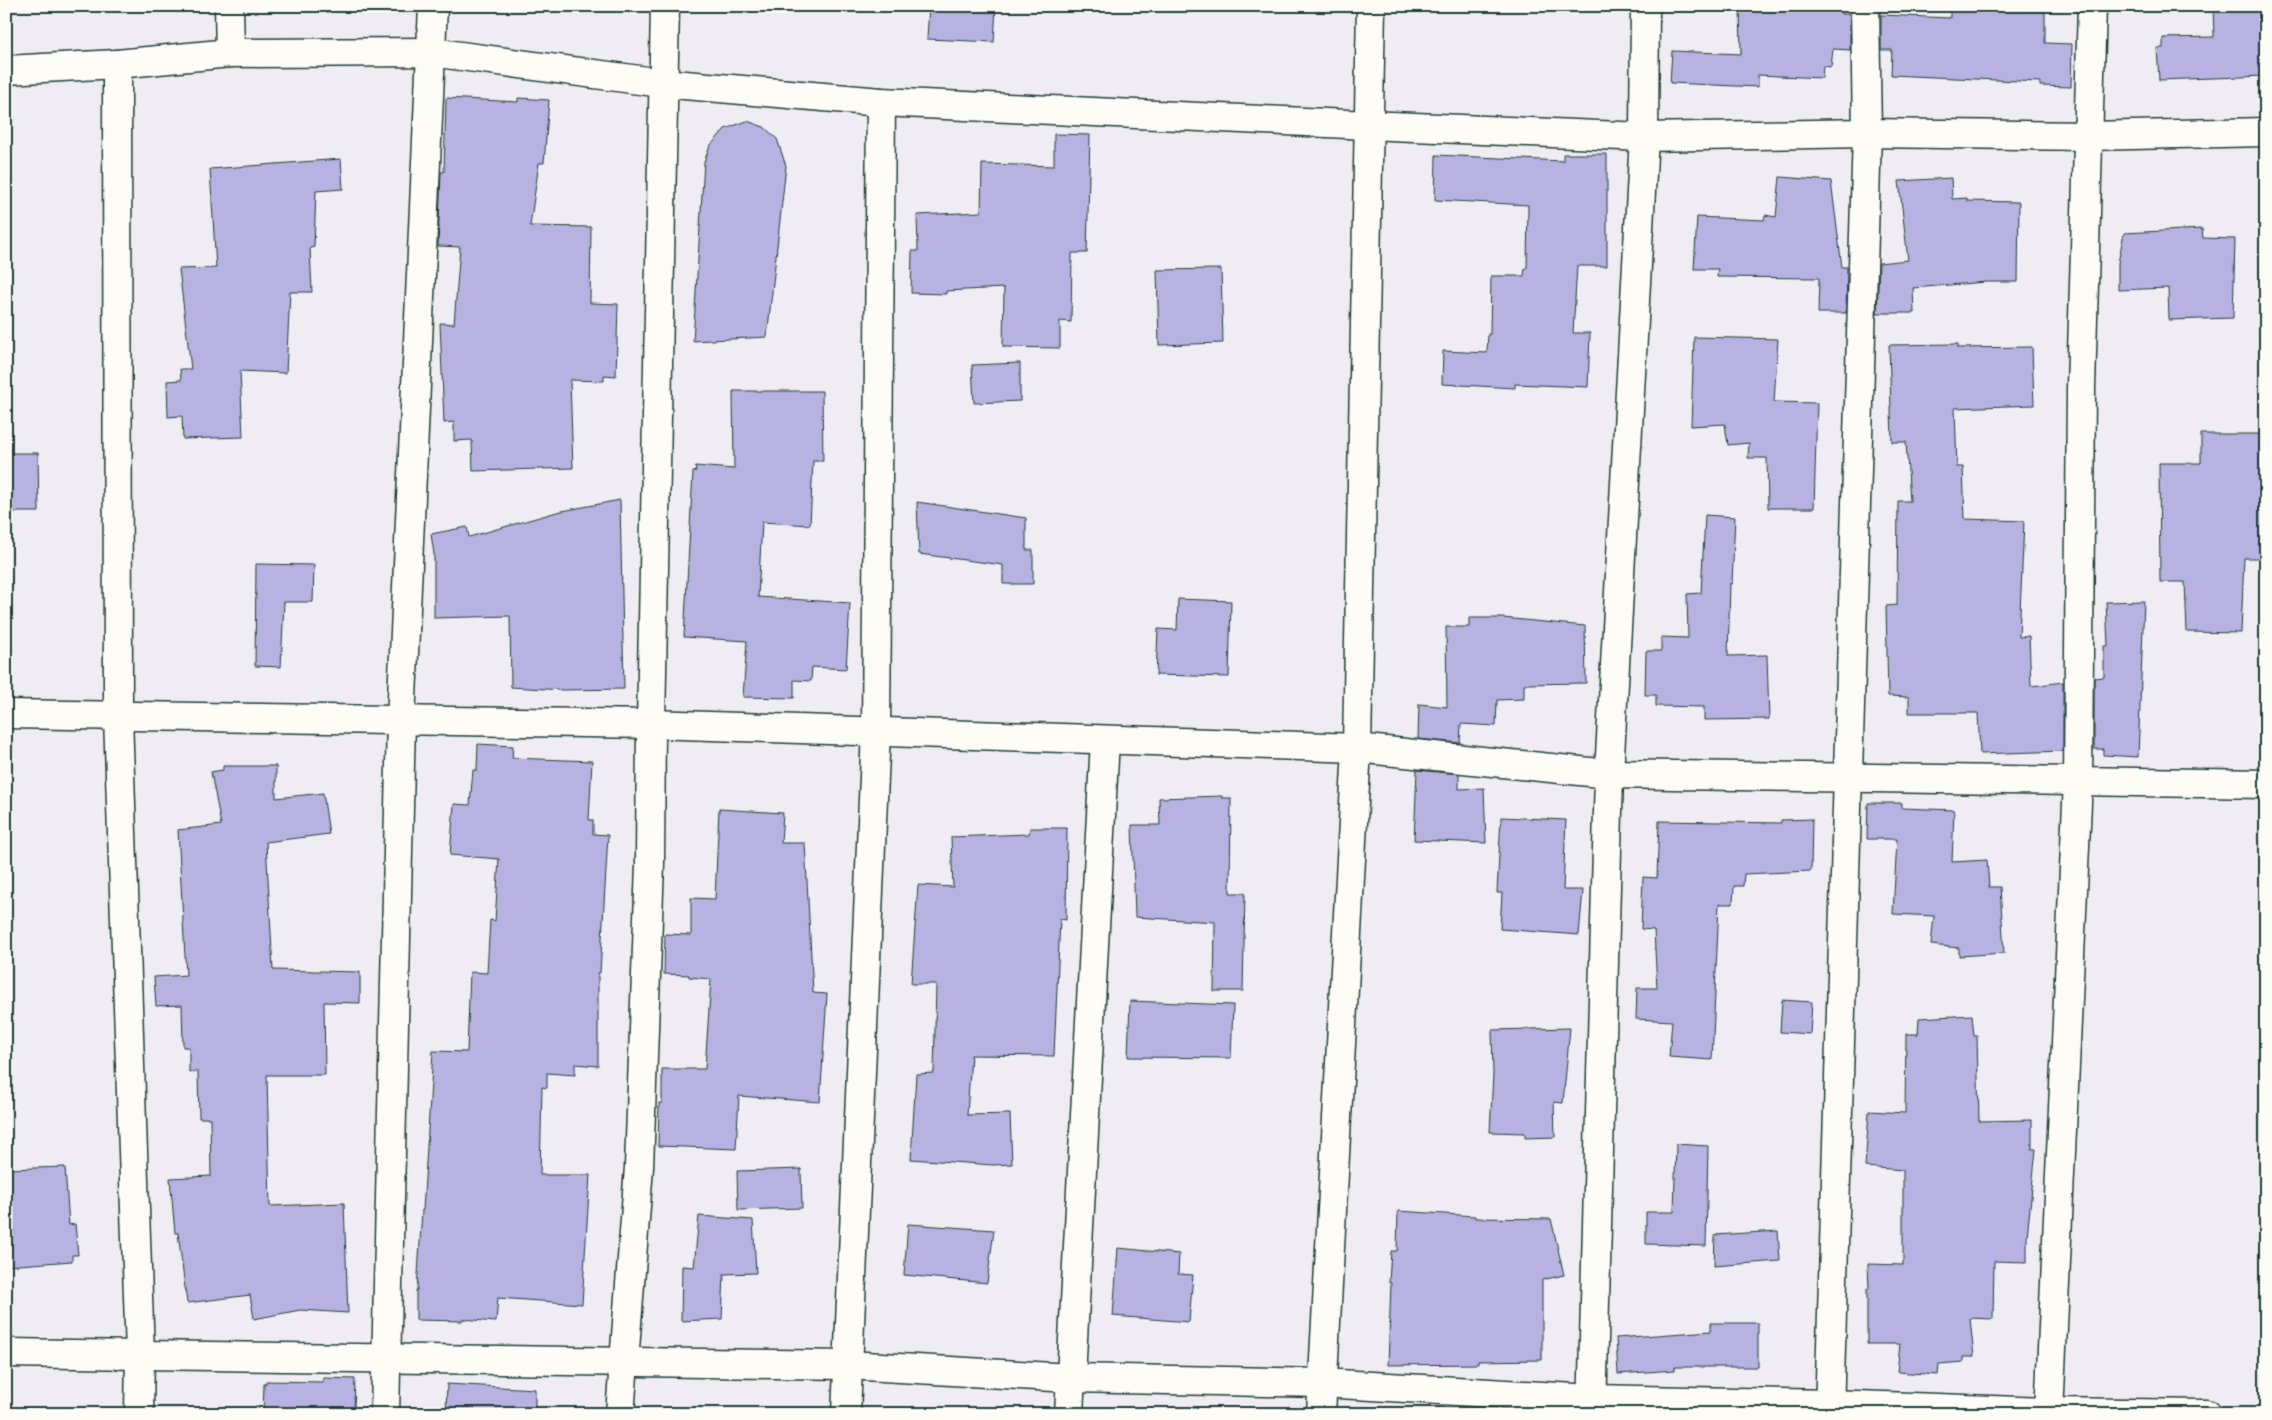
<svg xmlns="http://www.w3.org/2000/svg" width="2272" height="1420" font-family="Caveat,sans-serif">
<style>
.building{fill:#b8b2e3;stroke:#1f3d34}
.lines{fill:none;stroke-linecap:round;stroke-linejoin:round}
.street-casing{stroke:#1f3d34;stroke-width:31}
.street{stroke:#fdfcf7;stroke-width:28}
</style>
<rect width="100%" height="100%" fill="#efedf3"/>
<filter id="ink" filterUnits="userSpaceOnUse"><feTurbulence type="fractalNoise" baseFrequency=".02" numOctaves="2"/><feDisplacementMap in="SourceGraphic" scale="10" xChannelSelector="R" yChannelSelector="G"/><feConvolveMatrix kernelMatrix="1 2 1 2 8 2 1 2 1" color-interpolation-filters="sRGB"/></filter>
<g filter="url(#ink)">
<!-- building -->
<g class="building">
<path d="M929 6H996L994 42 927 39Z"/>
<path d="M1740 6H1841V14H1850V50L1833 49 1831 67 1823 66 1822 78 1758 75V87L1670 83 1672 51 1741 54Z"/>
<path d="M1950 6H2045V43L2072 44 2071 87 2040 86V82L1891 75 1892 50H1881V15L1950 18Z"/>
<path d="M2213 6H2266V76L2159 80 2157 48H2163V38L2214 37Z"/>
<path d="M446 98 518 102V98L549 100 544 163H539L530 226 591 227 590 303 618 304 616 376 604 375V381L570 380 573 468 473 471 472 440 454 441V422L444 423 440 323 454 324 460 247 438 246 441 172H444Z"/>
<path d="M747 121 764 127 777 139 786 166 767 337 693 341 704 162 710 146 725 129Z"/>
<path d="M1054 134 1090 135 1087 253H1072L1071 322 1060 321V348L1003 347 1004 288 946 291V294L911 293 912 251H918L917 215 981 212 982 164 1054 166Z"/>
<path d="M1563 154H1607V266H1577L1573 333H1590L1588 387 1515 384V388L1442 384 1443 351 1487 353 1488 334H1490L1491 276H1524L1525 268H1527L1528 205 1435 200 1436 155 1563 161Z"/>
<path d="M341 159 343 189 316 191 314 247 310 248 312 292H290L286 373 240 371 243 437 183 439 182 416 168 417 167 381 181 380 180 369H191L179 269 216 268 210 169Z"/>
<path d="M1780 177 1831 181 1842 267H1847L1846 313H1818L1819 278 1717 277 1718 269H1694L1697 217 1764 220 1765 215 1776 217Z"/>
<path d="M1951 178 1952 199 1967 198V201L2019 202 2018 282H1986L1913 288 1914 313H1877L1879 263 1908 260 1899 181Z"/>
<path d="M2202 229 2203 238 2235 239 2233 318 2169 320 2168 288 2118 290V263L2124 233Z"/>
<path d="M1221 269 1223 343 1159 345 1157 270Z"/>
<path d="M1694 337 1778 339 1774 402 1817 403 1814 508H1768L1767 458H1748L1749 443 1728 445 1725 424 1691 426Z"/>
<path d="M1958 344V348L2032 347 2034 405 1955 408 1957 467H1963L1965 519 2024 521 2019 637 2029 636 2031 686 2063 682V751L1980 754 1978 713H1909V697L1888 696 1886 606 1897 605 1898 501H1910L1906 442H1892L1889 345Z"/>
<path d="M1020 363V401L974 403 972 365Z"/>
<path d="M733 391H822L823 461H813L810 525 762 522 758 597 850 603 846 669 812 667 811 681 794 680V698L743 697 747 641 684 637 693 472 696 471 695 466 734 469Z"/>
<path d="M2201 434H2266V558H2244L2241 633 2187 632 2185 582H2160L2159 463H2201Z"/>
<path d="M6 453H38L39 512H6Z"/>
<path d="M620 500 624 689 563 690 511 687 510 616 434 618V554L431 534 467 527 469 537 557 512Z"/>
<path d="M917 502 1026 518V550H1033V584H1003V565L919 554Z"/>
<path d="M1705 515 1735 517 1732 584 1730 583 1728 656 1767 655 1769 719 1704 720V707L1656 706V695H1645L1646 651H1661V637L1688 638 1687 594 1701 593Z"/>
<path d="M256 564 314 565 313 602H284L281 667 255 666Z"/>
<path d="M1178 599 1231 601 1229 677 1156 675 1158 629 1177 630Z"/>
<path d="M2144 601 2138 757 2103 755V749H2094V678L2104 677V646H2108L2106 602Z"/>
<path d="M1469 618H1503L1585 626 1586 683 1524 684V699L1497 700 1496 726 1461 724 1460 743 1418 739 1419 704 1447 707 1446 627H1469Z"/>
<path d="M478 744 513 746 512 758 592 761 589 820H593V834L608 835 600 973H598V1066L575 1064V1075L547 1073V1088L542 1087 540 1175H590L582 1304 498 1298 496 1322 462 1319V1321L416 1320V1290H417L422 1210H423L433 1051 467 1052 470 972 487 973 490 920 495 921 499 859 450 855 454 804 470 805 473 770H477Z"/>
<path d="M223 766H276V798L323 793 329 834 266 842 273 970 360 972V1003L324 1002 325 1075H267L270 1206 344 1203 348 1313 300 1310 254 1319 250 1295 187 1303 178 1233H175L170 1178 211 1176 210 1118H199L198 1072H189V1047H183L182 1005 156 1006 154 977 186 975 178 830 221 825 211 772 223 770Z"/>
<path d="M1417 770 1459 774V789L1484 788 1486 843 1414 840Z"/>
<path d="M1222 796V798H1231L1230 893H1245L1243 991H1214L1215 922 1135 917 1132 825H1160L1159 798Z"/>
<path d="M1868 803H1902V808L1954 810 1952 862 1987 860 1989 887H2000L2004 953 1959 956V948L1931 945 1934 916 1893 914 1897 839H1867Z"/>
<path d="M719 809 783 813 781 843H805L813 993 827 994 820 1102 739 1096 736 1149 658 1146 659 1103H662V1069H705L711 979 689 977V975L664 974 665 934 691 935V898L715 899Z"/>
<path d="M1501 817 1566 820 1563 890H1583L1579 935 1500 929 1502 893H1497Z"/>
<path d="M1812 819 1811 871 1744 874 1743 886H1734L1733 904H1719L1712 1060 1669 1057 1672 1021 1636 1019 1637 988H1657L1654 930 1641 929 1643 877 1657 878 1659 821 1781 823V820Z"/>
<path d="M1030 828H1067L1066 920 1060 919 1054 1056 971 1055 967 1115 1010 1114 1012 1164 993 1165 911 1159 916 1074 934 1073 936 984H911L918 885 953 887 951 837 1029 834Z"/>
<path d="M1782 1000 1812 1002 1810 1034 1780 1032Z"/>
<path d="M1130 1001 1233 1005 1231 1058 1128 1057Z"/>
<path d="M1972 1015 1974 1036H1977L1979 1121 2032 1120V1149H2036L2027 1237V1262L1994 1261 1993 1319 1970 1318 1974 1357H1963V1362L1939 1364 1938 1375 1897 1372 1900 1344H1867V1289H1869L1868 1264 1903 1265V1170L1865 1167 1869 1111 1905 1113 1906 1034H1918L1919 1018Z"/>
<path d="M1570 1028 1563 1103 1554 1102 1555 1137 1525 1138V1133L1490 1132 1493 1074 1492 1030Z"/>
<path d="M1676 1144 1708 1146 1706 1246 1646 1244V1212H1674Z"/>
<path d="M65 1167 69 1225 75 1224 78 1255H72V1261L6 1266V1169Z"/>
<path d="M801 1169 802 1208 738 1210 737 1171Z"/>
<path d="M1398 1211 1475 1216V1218L1551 1219 1564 1275 1542 1280V1360L1478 1361V1364L1388 1365 1391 1283H1389L1391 1251H1397Z"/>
<path d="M699 1216 753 1220 756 1273 724 1274 722 1319 681 1321 682 1266 694 1267Z"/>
<path d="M908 1224 994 1230 987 1283 904 1275Z"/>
<path d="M1778 1231 1780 1261 1714 1266 1715 1235Z"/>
<path d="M1118 1248 1179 1254 1178 1274 1193 1275 1189 1322 1113 1316Z"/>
<path d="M1711 1323H1758V1367H1675V1370L1618 1374 1616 1338 1711 1331Z"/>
<path d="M323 1378 355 1379 354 1410 352 1414H263L264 1384H266V1381L323 1382Z"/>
<path d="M447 1384 535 1389V1414H446Z"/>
</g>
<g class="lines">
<!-- street casing -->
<g class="street-casing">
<g id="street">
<path d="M229 6 230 53"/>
<path d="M117 64 118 717 140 1354 139 1414"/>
<path d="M6 70 117 64 230 53 431 52 662 83 881 102 1368 125 1644 137 1867 133 2088 136 2266 132"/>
<path d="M6 714 651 724 1357 748 1609 774 2266 784"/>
<path d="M6 1353 848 1365 1070 1378 1322 1383 1592 1399 1829 1404 2049 1412 2206 1414"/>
<path d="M385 1414 401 721 433 6"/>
<path d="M620 1414 639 1167 650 864 651 724 665 6"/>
<path d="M846 1414 876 731 881 102"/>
<path d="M1069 1414 1105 740"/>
<path d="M1321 1414 1357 748 1371 6"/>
<path d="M1592 1414 1609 774 1644 137 1645 6"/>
<path d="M1829 1414 1867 133 1865 6"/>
<path d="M2049 1414 2078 781 2081 388 2092 6"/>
</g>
</g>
<!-- street -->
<use href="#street" class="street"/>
</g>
</g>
<!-- margin -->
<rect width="2272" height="1420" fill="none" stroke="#fdfcf7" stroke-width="25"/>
<rect x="12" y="12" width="2247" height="1395" fill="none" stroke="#1f3d34" stroke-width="2" filter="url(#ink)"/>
</svg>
